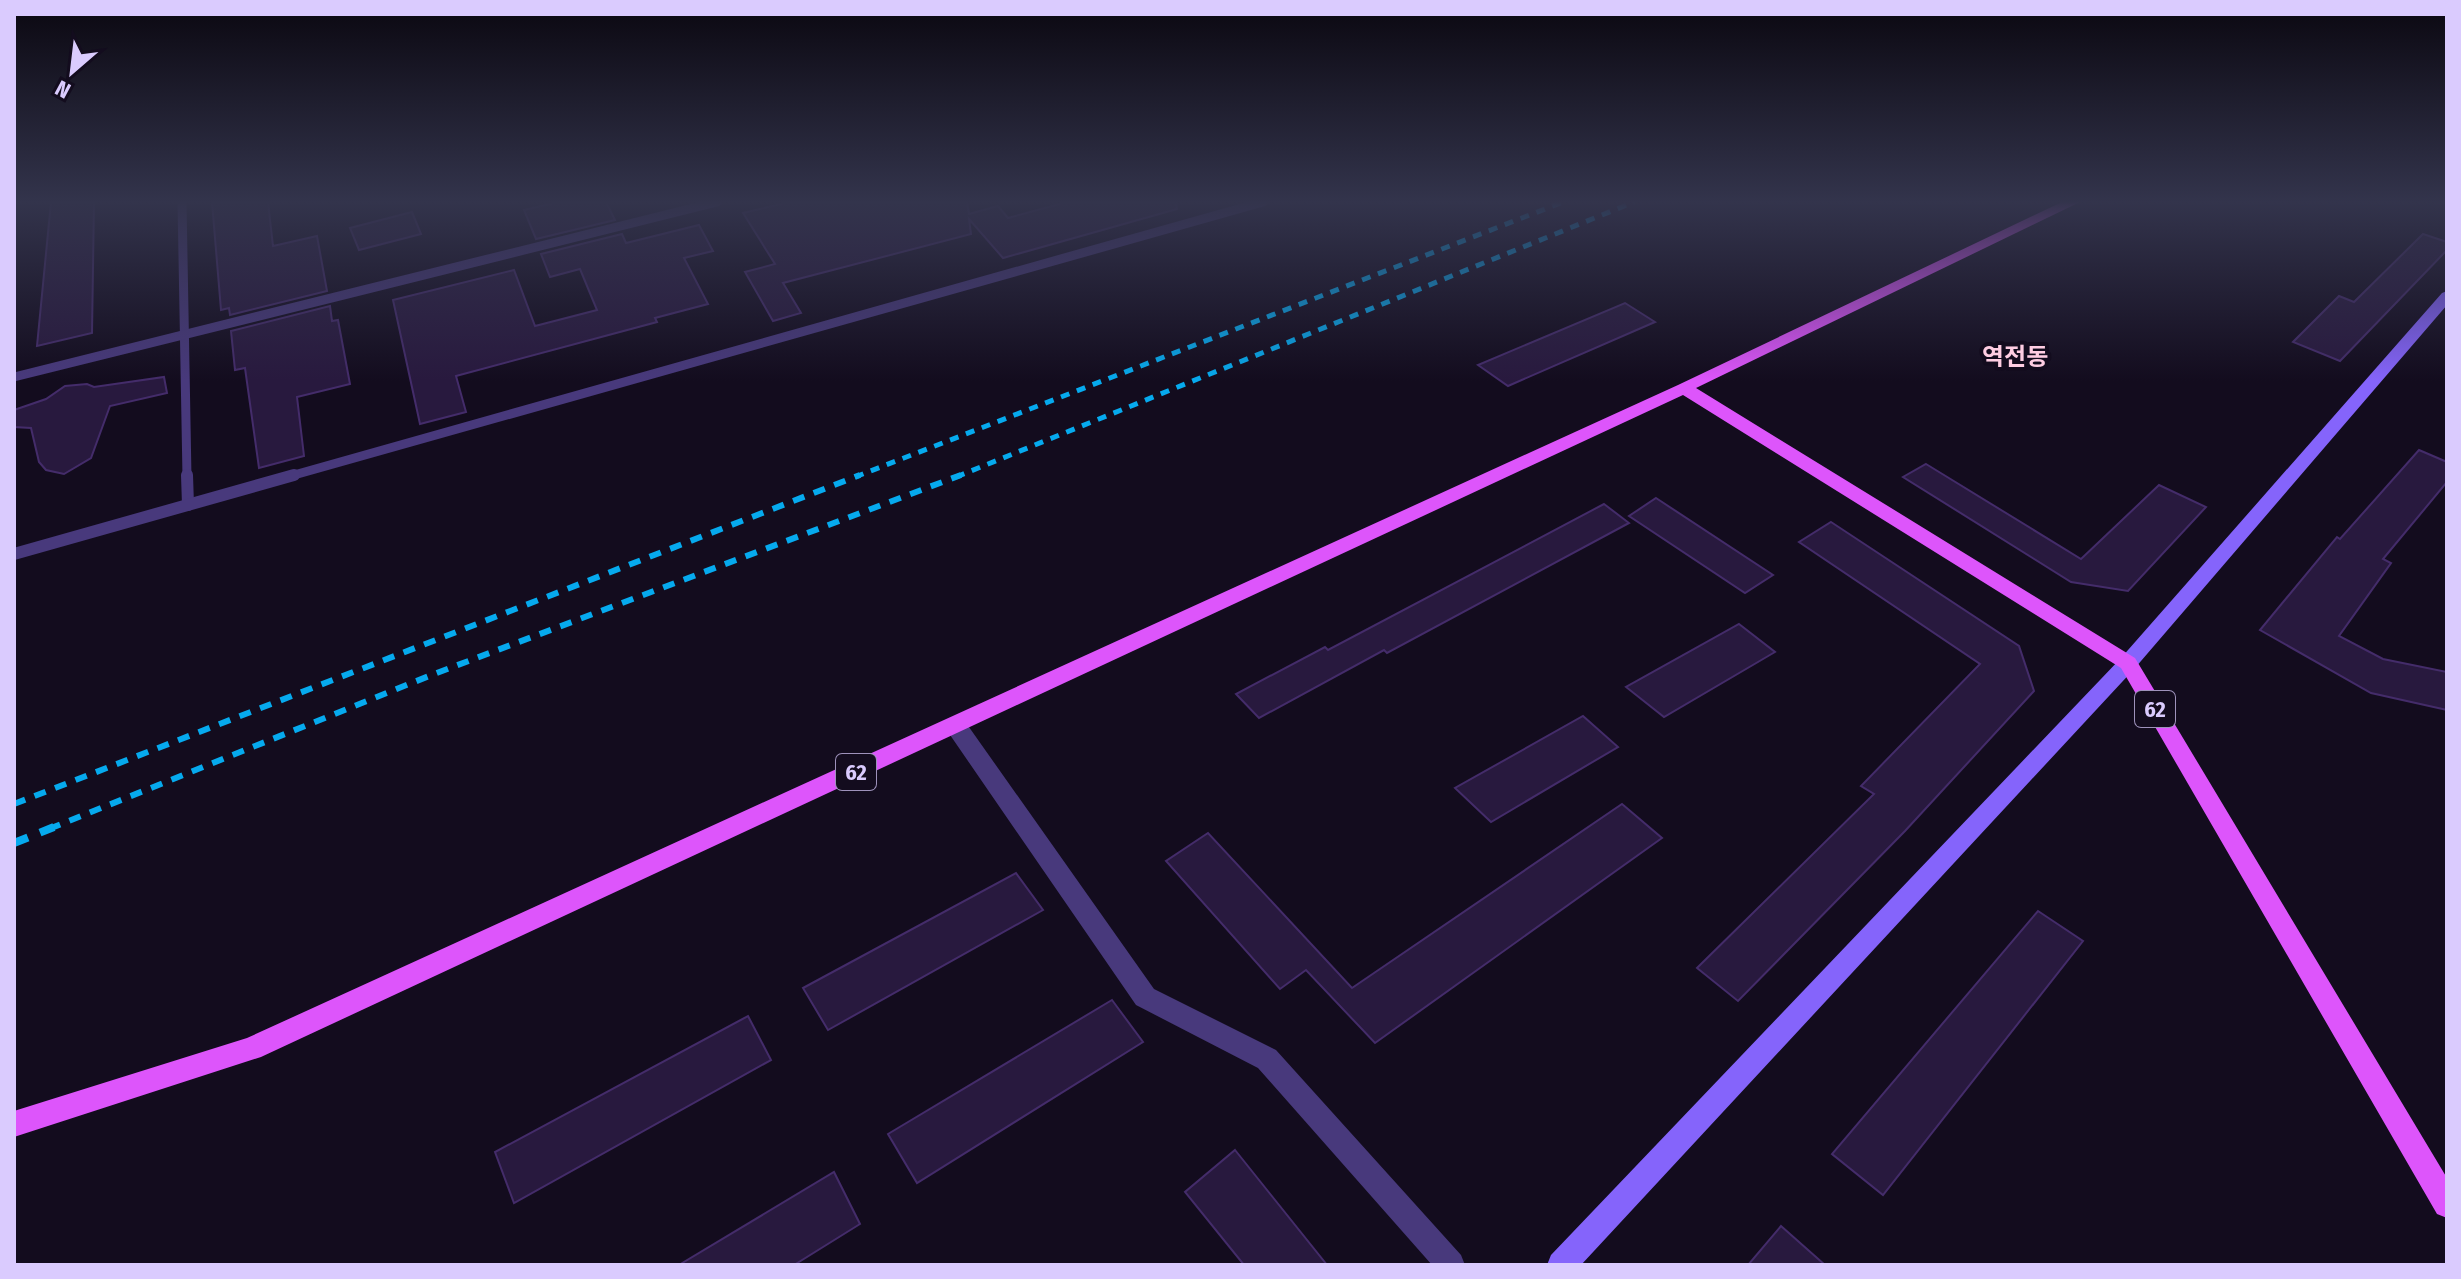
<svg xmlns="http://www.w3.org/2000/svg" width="2461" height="1279" font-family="'Fira Sans Condensed','Noto Sans KR',sans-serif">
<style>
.building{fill:#28193e;stroke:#442c6a;stroke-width:2}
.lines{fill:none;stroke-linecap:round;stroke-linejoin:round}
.service-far1{stroke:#48397c;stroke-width:9}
.service{stroke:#48397c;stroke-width:12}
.minor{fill:#48397c;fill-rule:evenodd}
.secondary{fill:#8564fb;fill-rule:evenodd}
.primary{fill:#dd55fb;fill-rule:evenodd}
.rail-far2{stroke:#06aaee;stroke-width:5;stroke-dasharray:9 8;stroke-linecap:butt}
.rail-far1{stroke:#06aaee;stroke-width:6;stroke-dasharray:12 10;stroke-linecap:butt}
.rail{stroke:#06aaee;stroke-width:8;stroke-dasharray:15 13;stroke-linecap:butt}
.labels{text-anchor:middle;stroke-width:8;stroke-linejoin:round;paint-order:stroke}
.shield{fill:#130c1e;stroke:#9e92bb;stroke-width:2}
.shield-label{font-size:22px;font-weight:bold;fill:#dacbfe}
.far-quarter-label{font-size:24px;font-weight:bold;fill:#fecde2;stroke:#130c1e}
</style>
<rect width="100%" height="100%" fill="#130c1e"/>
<!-- building -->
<g class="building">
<path d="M51 202H94L92 333 37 346Z"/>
<path d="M212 202H268L273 246 317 236 327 291 230 315 229 308 221 310Z"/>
<path d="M558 202H606L615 220 536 239 524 210Z"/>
<path d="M789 202H967L969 214 998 206 1008 218 1067 202H1176L1177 209 1003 258 969 219 971 234 783 283 801 313 773 321 745 272 775 264 743 213Z"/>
<path d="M412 212 421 234 359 250 350 228Z"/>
<path d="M699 225 713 251 684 258 708 304 655 318 657 322 456 376 466 412 420 424 393 300 514 270 535 326 597 310 580 269 550 277 541 254 622 234 626 243Z"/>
<path d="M2423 234 2447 242V250L2340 361 2293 342 2339 296 2354 302Z"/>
<path d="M1625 303 1655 322 1508 386 1478 365Z"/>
<path d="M330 306 332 321 338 320 350 384 297 397 304 456 259 468 245 368 235 370 231 331Z"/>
<path d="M164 377 167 393 110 406 91 458 64 474 46 470 39 462 31 428 14 427V410L46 399 65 386 87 384 94 387Z"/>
<path d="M2419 450 2447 462V482L2383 559 2391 563 2339 636 2383 659 2447 672V710L2371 693 2260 630 2337 537 2340 539Z"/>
<path d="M1926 464 2081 559 2159 485 2206 507 2128 591 2071 582 1903 477Z"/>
<path d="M1656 498 1773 575 1745 593 1629 516Z"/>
<path d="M1604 504 1629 523 1387 653 1384 650 1259 718 1236 694 1325 647 1328 650Z"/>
<path d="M1831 522 2019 646 2034 691 1905 831 1738 1001 1697 968 1874 794 1861 786 1980 664 1799 542Z"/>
<path d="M1739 624 1775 652 1664 717 1626 687Z"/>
<path d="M1583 716 1618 747 1491 822 1455 788Z"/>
<path d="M1622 804 1662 838 1375 1043 1306 970 1280 989 1166 861 1208 833 1352 988Z"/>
<path d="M1016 873 1043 910 828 1030 803 988Z"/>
<path d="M2038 911 2083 941 1883 1195 1832 1154Z"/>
<path d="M1112 1000 1143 1042 917 1183 888 1134Z"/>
<path d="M748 1016 771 1060 514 1203 495 1152Z"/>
<path d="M1235 1150 1327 1265H1244L1185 1192Z"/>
<path d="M834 1172 860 1224 794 1265H679Z"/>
<path d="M1781 1226 1825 1265H1748Z"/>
</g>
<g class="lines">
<!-- service-far1 -->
<g class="service-far1">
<path d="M182 202 187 477"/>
<path d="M14 377 717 202"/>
<path d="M287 477 1263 202"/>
</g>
<!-- service -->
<g class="service">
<path d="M187 475 188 505"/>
<path d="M14 554 294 475"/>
</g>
<!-- minor -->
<path class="minor" d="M956 718 964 720 1154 989 1276 1050 1461 1255 1465 1265H1432L1258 1068 1136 1005 948 732 945 726 948 720Z"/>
<!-- secondary -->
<path class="secondary" d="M2447 291V305L2135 668 1581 1265H1547L1551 1255 2121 658 2442 293Z"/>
<!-- primary -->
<path class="primary" d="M2062 202H2080L1696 388 2135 658 2447 1178V1218L2437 1214 2121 668 1683 395 261 1057 14 1137V1111L247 1038 1678 385Z"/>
<!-- rail-far2 -->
<g class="rail-far2">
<path d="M855 477 1563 202"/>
<path d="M956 477 1634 202"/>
</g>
<!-- rail-far1 -->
<g class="rail-far1">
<path d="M14 804 860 475"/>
<path d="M49 829 434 674 961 475"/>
</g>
<!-- rail -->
<path class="rail" d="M14 843 54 827"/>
</g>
<!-- sky -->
<linearGradient id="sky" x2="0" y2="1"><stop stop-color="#0a0710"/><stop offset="0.53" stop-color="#33344c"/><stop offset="1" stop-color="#33344c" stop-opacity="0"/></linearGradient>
<rect width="2461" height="381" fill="url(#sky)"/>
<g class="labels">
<!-- shield labels -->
<g class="shield">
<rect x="2135" y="691" width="40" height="36" rx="6"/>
<rect x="836" y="754" width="40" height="36" rx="6"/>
</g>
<g class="shield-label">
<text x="2155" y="717">62</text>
<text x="856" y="780">62</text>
</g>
<!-- far-quarter labels -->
<g class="far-quarter-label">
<text x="2015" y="365">역전동</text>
</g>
</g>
<!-- border -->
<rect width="2461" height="1279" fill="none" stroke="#dacbfe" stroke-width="32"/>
<!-- north arrow -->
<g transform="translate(72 72) rotate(208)" stroke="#130c1e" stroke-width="6" paint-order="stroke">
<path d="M0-6L14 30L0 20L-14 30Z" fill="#dacbfe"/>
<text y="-12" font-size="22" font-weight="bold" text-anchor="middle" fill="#dacbfe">N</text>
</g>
</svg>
